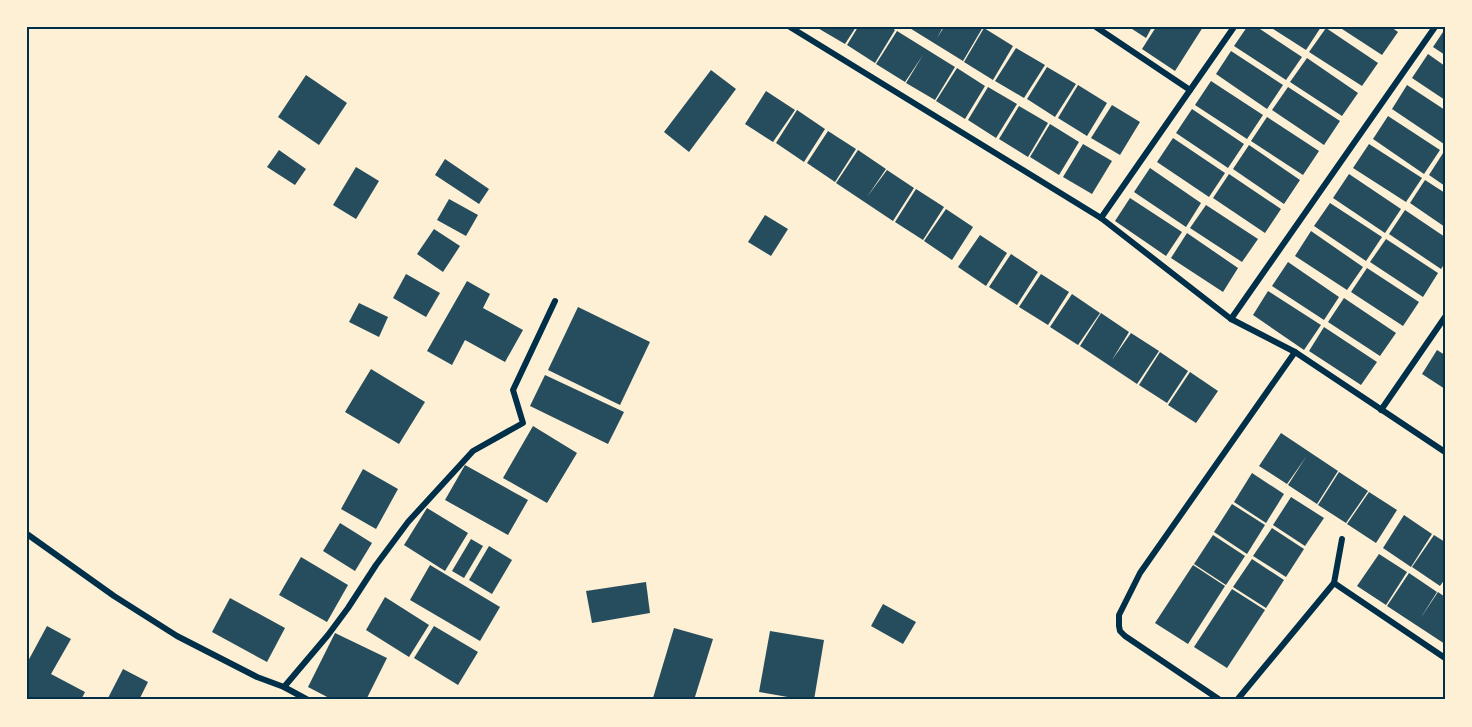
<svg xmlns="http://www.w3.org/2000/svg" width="1472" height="727" font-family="Quicksand,sans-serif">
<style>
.building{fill:#264d5e}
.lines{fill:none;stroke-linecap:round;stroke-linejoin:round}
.minor{stroke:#003049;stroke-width:6}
.neatline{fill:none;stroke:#003049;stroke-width:2}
</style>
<rect width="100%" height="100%" fill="#fdf0d5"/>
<!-- building -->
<g class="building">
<path d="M816 27H856L845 44Z"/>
<path d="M858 27H891L895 30 875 63 847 45Z"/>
<path d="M908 27H943L937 38 944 27H983L963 61Z"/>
<path d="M1129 27H1152L1146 38Z"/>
<path d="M1156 27H1203L1175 71 1142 49Z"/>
<path d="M1247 27H1257L1302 57 1286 80 1234 46Z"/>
<path d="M1270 27H1321L1306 50Z"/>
<path d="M1339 27H1391L1398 32 1382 55Z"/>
<path d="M984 28 1013 46 993 80 964 62Z"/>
<path d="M1326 28 1378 63 1362 86 1309 52Z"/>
<path d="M1445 29V55L1433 47Z"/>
<path d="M897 31 955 67 935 100 906 83 923 55 905 82 876 64Z"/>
<path d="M1016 48 1045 65 1024 98 995 81Z"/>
<path d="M1231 51 1283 85 1267 109 1216 74Z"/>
<path d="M1428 54 1445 66V100L1412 78Z"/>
<path d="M1307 58 1358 93 1342 116 1290 82Z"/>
<path d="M1047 67 1076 84 1055 117 1027 99Z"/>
<path d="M957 68 985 86 965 119 936 101Z"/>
<path d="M711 70 736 89 689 152 664 132Z"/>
<path d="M306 75 347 103 319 145 278 117Z"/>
<path d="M1211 81 1263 115 1247 139 1195 105Z"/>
<path d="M1078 85 1107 103 1087 136 1058 118Z"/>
<path d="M1407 85 1445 110V142L1444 144 1392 109Z"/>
<path d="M988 87 1017 104 996 138 968 120Z"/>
<path d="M1288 87 1340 121 1324 145 1272 110Z"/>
<path d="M766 91 795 110 773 142 745 124Z"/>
<path d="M1112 105 1140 122 1120 155 1091 138Z"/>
<path d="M1019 106 1048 123 1028 157 999 139Z"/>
<path d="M1192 109 1244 144 1228 168 1176 133Z"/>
<path d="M797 110 825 129 804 162 776 143Z"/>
<path d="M1388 116 1440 150 1424 174 1373 139Z"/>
<path d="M1267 117 1319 151 1303 175 1251 141Z"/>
<path d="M1050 124 1079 142 1059 175 1030 157Z"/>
<path d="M828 131 856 149 835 182 807 163Z"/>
<path d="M1173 138 1225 173 1209 197 1157 162Z"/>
<path d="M1083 144 1112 161 1092 194 1063 177Z"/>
<path d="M1369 144 1422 178 1406 202 1353 168Z"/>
<path d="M1249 145 1300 180 1284 204 1233 169Z"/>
<path d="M279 150 306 169 295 185 267 167Z"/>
<path d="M858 150 886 169 867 197 887 170 914 188 893 221 836 183Z"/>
<path d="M1445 150V186L1429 175Z"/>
<path d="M445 159 489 189 479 204 435 175Z"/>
<path d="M356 167 379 181 356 219 333 205Z"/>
<path d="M1150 168 1201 203 1186 227 1134 192Z"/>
<path d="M1229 174 1281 209 1265 233 1213 198Z"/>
<path d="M1349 174 1401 209 1385 233 1333 198Z"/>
<path d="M1425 180 1445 193V227L1410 203Z"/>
<path d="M916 189 944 207 923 240 895 222Z"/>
<path d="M1130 198 1182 232 1166 256 1115 221Z"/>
<path d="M449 199 478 215 466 236 437 220Z"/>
<path d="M1330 203 1382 237 1366 261 1314 226Z"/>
<path d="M1206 205 1258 239 1242 262 1190 228Z"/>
<path d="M946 209 973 227 952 260 924 241Z"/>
<path d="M1405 210 1445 237V263L1441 269 1389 234Z"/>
<path d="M765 215 788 229 771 256 748 242Z"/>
<path d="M434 229 460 246 443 272 417 254Z"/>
<path d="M1311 231 1363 267 1347 290 1295 256Z"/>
<path d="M1187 233 1238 268 1223 292 1171 258Z"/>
<path d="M980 235 1007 253 986 286 958 267Z"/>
<path d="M1386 239 1438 273 1423 297 1370 262Z"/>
<path d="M1011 254 1038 272 1017 305 989 287Z"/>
<path d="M1288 262 1339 297 1324 320 1272 286Z"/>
<path d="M1367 268 1419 302 1403 326 1351 292Z"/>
<path d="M406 274 440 293 426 317 393 298Z"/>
<path d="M1041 274 1069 292 1048 325 1019 307Z"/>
<path d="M467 281 490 294 483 308 523 330 505 362 465 340 452 365 427 351Z"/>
<path d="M1268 291 1321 325 1304 350 1253 315Z"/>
<path d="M1072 294 1100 313 1078 345 1050 327Z"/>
<path d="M1344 298 1396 333 1380 356 1328 322Z"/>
<path d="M359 303 388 317 379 337 349 322Z"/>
<path d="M578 307 650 342 620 405 548 370Z"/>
<path d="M1101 313 1129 332 1112 360 1131 333 1159 351 1137 384 1080 346Z"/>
<path d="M1324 327 1377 362 1361 385 1309 351Z"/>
<path d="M1437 350 1445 355V389L1422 374Z"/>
<path d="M1160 352 1188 371 1167 403 1139 385Z"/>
<path d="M371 369 425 402 399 444 345 412Z"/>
<path d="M1190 372 1218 391 1196 423 1168 405Z"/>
<path d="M545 375 624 412 608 444 530 406Z"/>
<path d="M533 426 577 453 547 503 503 478Z"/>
<path d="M1281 433 1338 471 1317 504 1288 485 1306 457 1287 484 1259 466Z"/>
<path d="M465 465 528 500 508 535 445 500Z"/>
<path d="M363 469 398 489 376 529 341 509Z"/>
<path d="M1339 472 1368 491 1346 523 1318 505Z"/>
<path d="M1252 473 1284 494 1266 523 1234 502Z"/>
<path d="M1369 492 1397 510 1376 543 1347 524Z"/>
<path d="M1291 497 1324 518 1305 546 1273 525Z"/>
<path d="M1232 504 1265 525 1247 554 1214 532Z"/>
<path d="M427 508 468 533 445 571 404 545Z"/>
<path d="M1404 515 1432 534 1411 567 1383 548Z"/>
<path d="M340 523 372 543 355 571 323 551Z"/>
<path d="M1272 528 1304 549 1286 577 1253 556Z"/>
<path d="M1213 535 1245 556 1226 585 1194 564Z"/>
<path d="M1434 535 1445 542V579L1440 586 1412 567Z"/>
<path d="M471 539 483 546 464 578 452 571Z"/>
<path d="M489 546 512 560 492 594 469 580Z"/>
<path d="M1379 554 1407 572 1386 605 1357 586Z"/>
<path d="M301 557 348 585 327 622 279 595Z"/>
<path d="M1252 559 1284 580 1266 608 1233 587Z"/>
<path d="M430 565 500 607 480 641 410 600Z"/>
<path d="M1193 565 1225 586 1188 644 1155 623Z"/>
<path d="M1409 573 1437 592 1420 619 1438 592 1445 597V644L1387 606Z"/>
<path d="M646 582 650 613 592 623 586 591Z"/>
<path d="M1232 589 1265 610 1227 668 1194 647Z"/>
<path d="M385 597 429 625 409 657 366 630Z"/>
<path d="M230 598 285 628 267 662 212 632Z"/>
<path d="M883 604 916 622 903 644 871 626Z"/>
<path d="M47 626 71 639 51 674 85 692 81 700H27V663Z"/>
<path d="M434 626 478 652 458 685 414 658Z"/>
<path d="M674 628 713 639 694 700H658L653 698Z"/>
<path d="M770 631 824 640 814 700H805L759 692Z"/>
<path d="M335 633 387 658 366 700H333L308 687Z"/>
<path d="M123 669 148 682 139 700H107Z"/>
</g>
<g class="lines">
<!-- minor -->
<g class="minor">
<path d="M790 27 1101 218 1231 319 1295 352 1445 452"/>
<path d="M1096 27 1190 90"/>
<path d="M1101 218 1234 27"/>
<path d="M1231 319 1435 27"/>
<path d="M1381 410 1445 317"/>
<path d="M27 534 114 596 177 636 257 677 284 687 308 700"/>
<path d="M1334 583 1445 658"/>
<path d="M284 687 328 635 348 608 376 565 408 522 473 451 523 423 513 390 555 301"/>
<path d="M1220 700 1125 636 1120 631 1119 626V615L1140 573 1295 352"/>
<path d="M1237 700 1334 583 1342 539"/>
</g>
</g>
<!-- border -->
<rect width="1472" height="727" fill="none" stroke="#fdf0d5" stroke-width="57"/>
<rect x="28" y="28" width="1416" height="670" class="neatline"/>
</svg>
